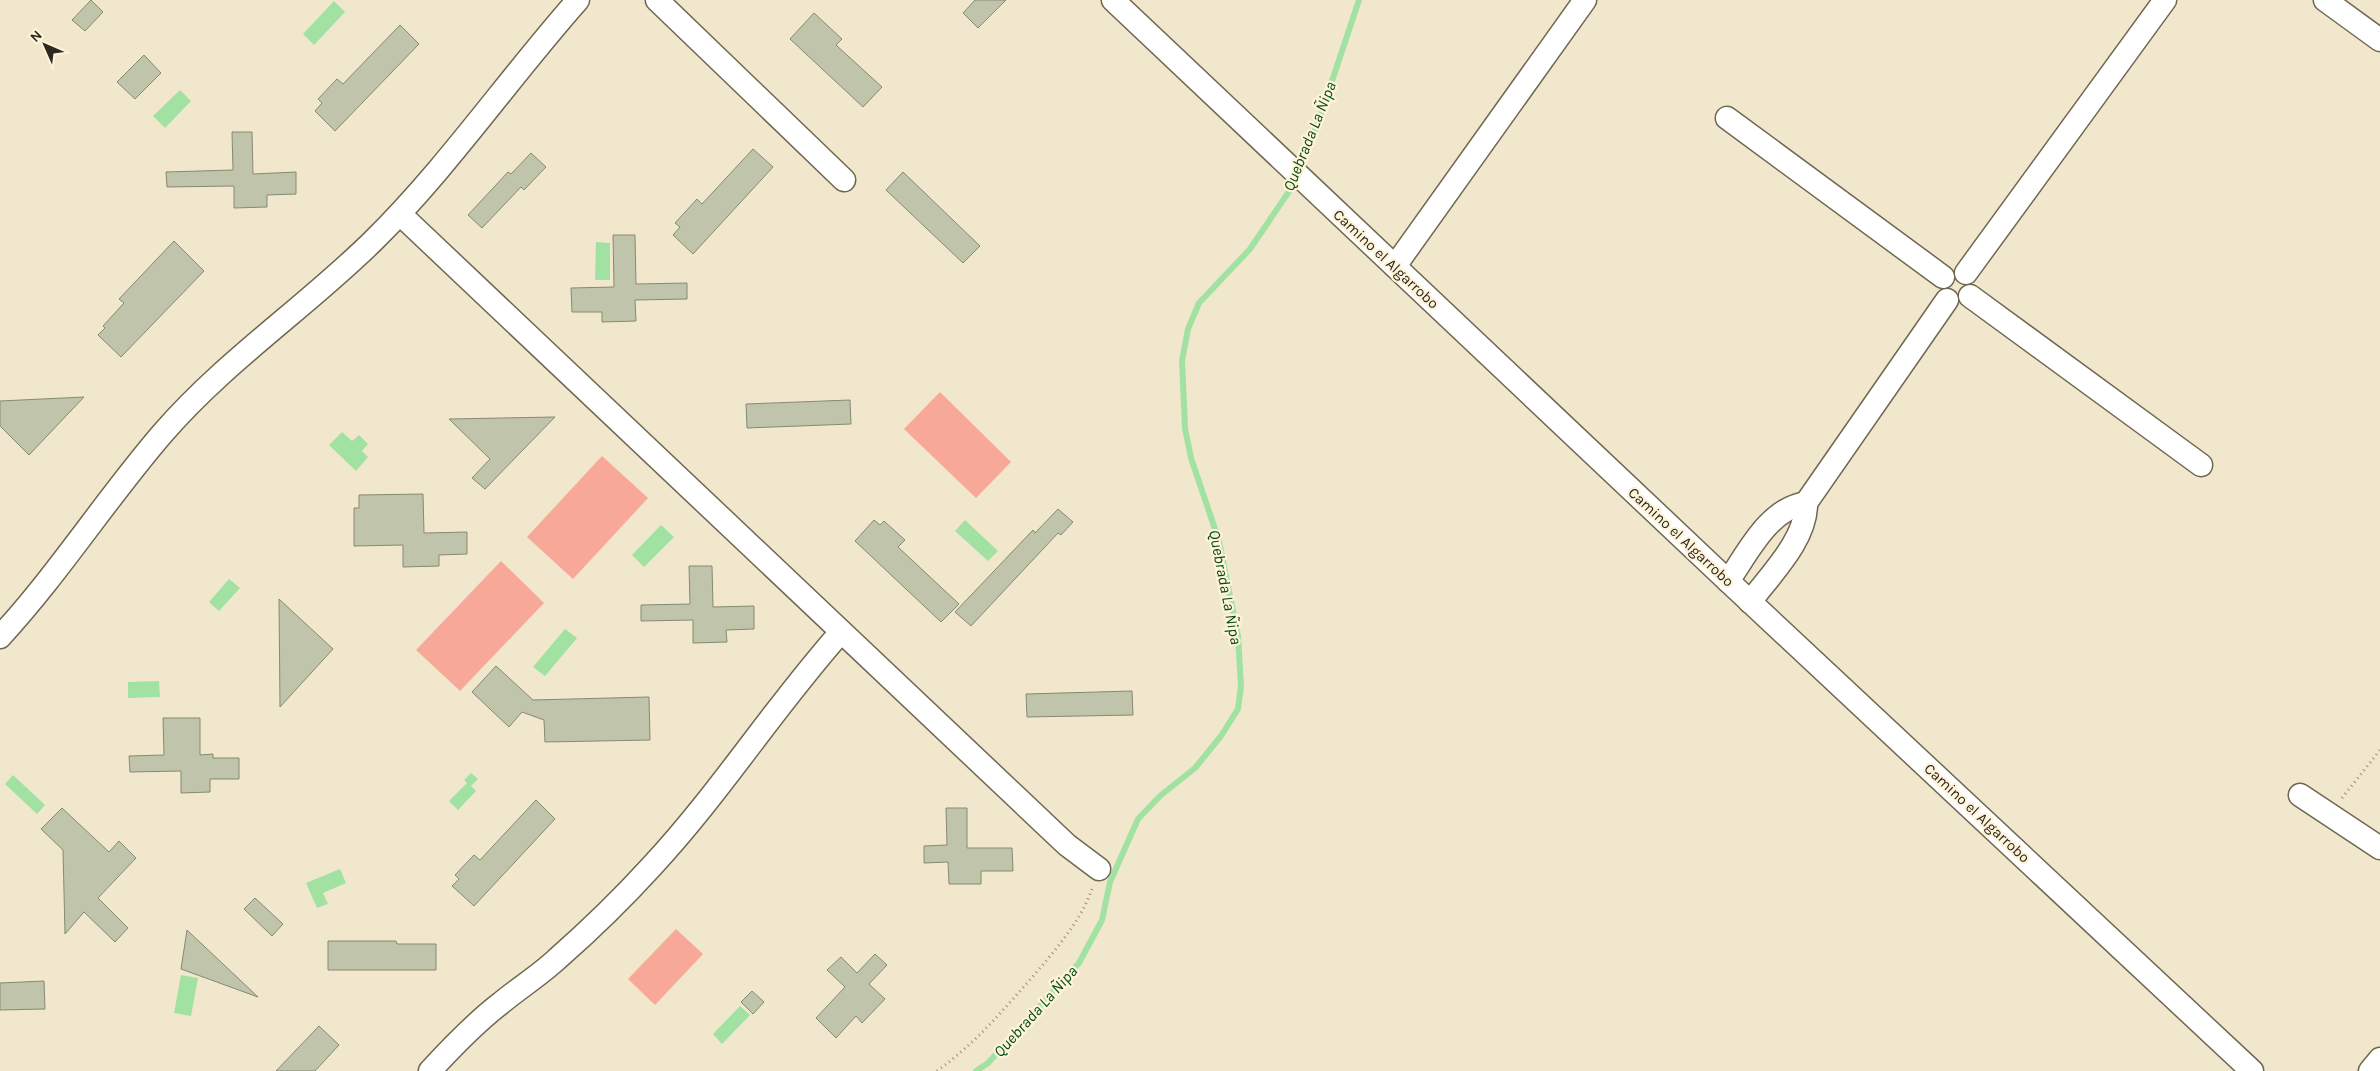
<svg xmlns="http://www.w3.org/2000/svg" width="2380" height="1071" font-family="Karla,sans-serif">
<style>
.green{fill:#f7a899}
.water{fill:#a1e2a2}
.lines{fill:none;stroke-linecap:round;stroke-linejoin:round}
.stream{stroke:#a1e2a2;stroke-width:6}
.building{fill:#bfc4aa;stroke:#858a72}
.minor-casing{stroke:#706751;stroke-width:25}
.path{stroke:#99917f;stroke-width:3;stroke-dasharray:1 4;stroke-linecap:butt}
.minor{stroke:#fff;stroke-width:22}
.labels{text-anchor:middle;stroke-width:4.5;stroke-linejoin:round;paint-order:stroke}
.street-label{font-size:15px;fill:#2d2920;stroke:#fff4da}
.water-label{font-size:16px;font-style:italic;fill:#054d12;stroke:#fff4da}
</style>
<rect width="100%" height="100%" fill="#f1e7cd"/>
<!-- green -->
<g class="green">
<path d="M940 392 1011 462 976 498 904 429Z"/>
<path d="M602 456 648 498 573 579 527 537Z"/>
<path d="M501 561 544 603 460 691 416 650Z"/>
<path d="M676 929 703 954 655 1005 628 979Z"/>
</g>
<!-- water -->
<g class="water">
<path d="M334 1 345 12 314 45 303 34Z"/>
<path d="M180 90 191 101 165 128 153 116Z"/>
<path d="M596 242 610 243V280H595Z"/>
<path d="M342 432 352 441 359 435 368 444 362 451 368 457 356 471 329 445Z"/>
<path d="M965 520 998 551 988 561 955 531Z"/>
<path d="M661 525 674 537 644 567 632 555Z"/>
<path d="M229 579 240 588 219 611 209 602Z"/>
<path d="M565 629 577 638 545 676 533 667Z"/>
<path d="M159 681 160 697 128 698V682Z"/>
<path d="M471 773 478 779 471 786 476 791 458 810 449 801 467 783 464 780Z"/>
<path d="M13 775 45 805 37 814 5 784Z"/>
<path d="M340 869 346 883 323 893 328 904 317 908 306 883Z"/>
<path d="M181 975 198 978 191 1016 174 1013Z"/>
<path d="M740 1006 750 1015 722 1044 713 1034Z"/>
</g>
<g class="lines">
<!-- stream -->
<g class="stream">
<path d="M1299 168 1318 123 1359 0"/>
<path d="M976 1071 988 1063 1079 963 1102 920 1110 882 1138 819 1160 796 1195 768 1221 736 1238 709 1241 686 1238 636 1219 541 1191 458 1185 428 1182 361 1188 329 1199 303 1250 249 1290 190 1295 178"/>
</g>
</g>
<!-- building -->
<g class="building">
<path d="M91 0 103 12 85 31 72 20Z"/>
<path d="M975 0H1006L978 28 963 13Z"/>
<path d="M814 13 842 39 836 45 882 87 863 107 790 39Z"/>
<path d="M400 25 419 44 335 131 315 111 322 103 318 99 337 79 343 84Z"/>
<path d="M144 55 161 73 135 99 117 82Z"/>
<path d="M232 132H252L253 174 296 172V194L267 195V207L234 208V186L167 187 166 172 233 170Z"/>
<path d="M753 149 773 167 693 254 673 235 680 227 675 223 697 199 702 204Z"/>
<path d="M531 153 546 167 524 190 521 187 482 228 468 215 508 172 511 174Z"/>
<path d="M903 172 980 246 963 263 886 190Z"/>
<path d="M613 235H635L636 284 687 283V299L635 300 636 321 602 322V312H572L571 288 614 287Z"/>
<path d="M174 241 204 271 121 357 98 335 105 328 103 326 124 303 119 299Z"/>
<path d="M84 397 29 455 0 426V401Z"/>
<path d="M850 400 851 424 747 428 746 404Z"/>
<path d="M555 417 485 489 472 478 490 459 449 419Z"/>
<path d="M423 494 424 533 467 532V554L439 555V566L403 567V545L354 546V508H359V495Z"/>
<path d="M1058 509 1073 522 1061 535 1058 533 971 626 955 612 1033 530 1035 533Z"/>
<path d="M874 520 880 525 884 521 905 540 898 547 959 604 941 622 855 541Z"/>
<path d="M689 566H712L713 607 754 606V629L726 630 727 642 693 643V620L641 621V605L690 604Z"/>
<path d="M279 599 333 649 280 707Z"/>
<path d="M496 666 533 700 649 697 650 740 545 742 544 720 522 712 509 727 472 692Z"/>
<path d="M1132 691 1133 715 1027 717 1026 694Z"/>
<path d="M163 718H200V755L213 754V758H239V779H210V792L181 793V771L130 772 129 756 164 755Z"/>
<path d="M536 800 555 819 474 906 452 886 459 879 455 875 474 855 480 860Z"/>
<path d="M62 808 109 852 119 841 136 858 98 898 128 928 115 942 84 912 65 934 63 850 41 829Z"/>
<path d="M946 808H967V848H1012L1013 871H981V884H949L948 862 924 863V846L947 845Z"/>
<path d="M255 898 283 924 272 936 244 909Z"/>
<path d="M187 930 258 997 181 969Z"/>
<path d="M328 941H396L397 944H436V970H328Z"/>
<path d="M875 954 887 965 869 984 885 999 862 1023 856 1016 836 1038 816 1018 845 987 827 970 841 957 857 973Z"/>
<path d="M44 981 45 1009 0 1010V983Z"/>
<path d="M752 991 764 1002 753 1014 741 1002Z"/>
<path d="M319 1026 339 1045 315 1071H276Z"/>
</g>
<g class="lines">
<!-- minor casing -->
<g class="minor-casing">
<g id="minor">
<path d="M657 0 844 180"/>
<path d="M1113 0 1728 581 2252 1071"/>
<path d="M2325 0 2380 40"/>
<path d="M1727 118 1943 277"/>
<path d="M400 214 1067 845 1099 869"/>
<path d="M1395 266 1585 0"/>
<path d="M1966 273 2165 0"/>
<path d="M1970 296 2201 465"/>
<path d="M1728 581C1748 553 1768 509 1806 503"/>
<path d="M1750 602C1771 574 1807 539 1806 503L1947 300"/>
<path d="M0 637C59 573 106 499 162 434 225 361 305 308 373 241 448 167 508 79 578 0"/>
<path d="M2300 795 2380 848"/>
<path d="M430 1071C452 1047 475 1023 501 1003 519 988 540 975 557 959 590 930 622 899 652 866 720 793 774 707 841 632"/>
<path d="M2370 1071 2380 1059"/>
</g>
</g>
<!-- path -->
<g class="path">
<path d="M2342 798 2380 750"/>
<path d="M937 1071C975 1044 1004 1009 1035 974 1057 948 1080 922 1092 889"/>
</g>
<!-- minor -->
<use href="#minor" class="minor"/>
</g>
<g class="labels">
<!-- street labels -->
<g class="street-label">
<text transform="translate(1386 259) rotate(43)" y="5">Camino el Algarrobo</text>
<text transform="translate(1681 537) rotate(43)" y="5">Camino el Algarrobo</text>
<text transform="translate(1977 813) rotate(43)" y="5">Camino el Algarrobo</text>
</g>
<!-- water labels -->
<g class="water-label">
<text transform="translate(1309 136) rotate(-68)" y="6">Quebrada La Ñipa</text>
<text transform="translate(1226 587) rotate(79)" y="6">Quebrada La Ñipa</text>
<text transform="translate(1035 1011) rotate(-48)" y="6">Quebrada La Ñipa</text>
</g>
</g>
<!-- north arrow -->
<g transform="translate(45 45) rotate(315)" stroke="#fff4da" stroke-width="4" paint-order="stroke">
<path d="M0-4L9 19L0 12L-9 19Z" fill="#2d2920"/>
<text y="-8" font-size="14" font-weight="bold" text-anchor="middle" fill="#2d2920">N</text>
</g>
</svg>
